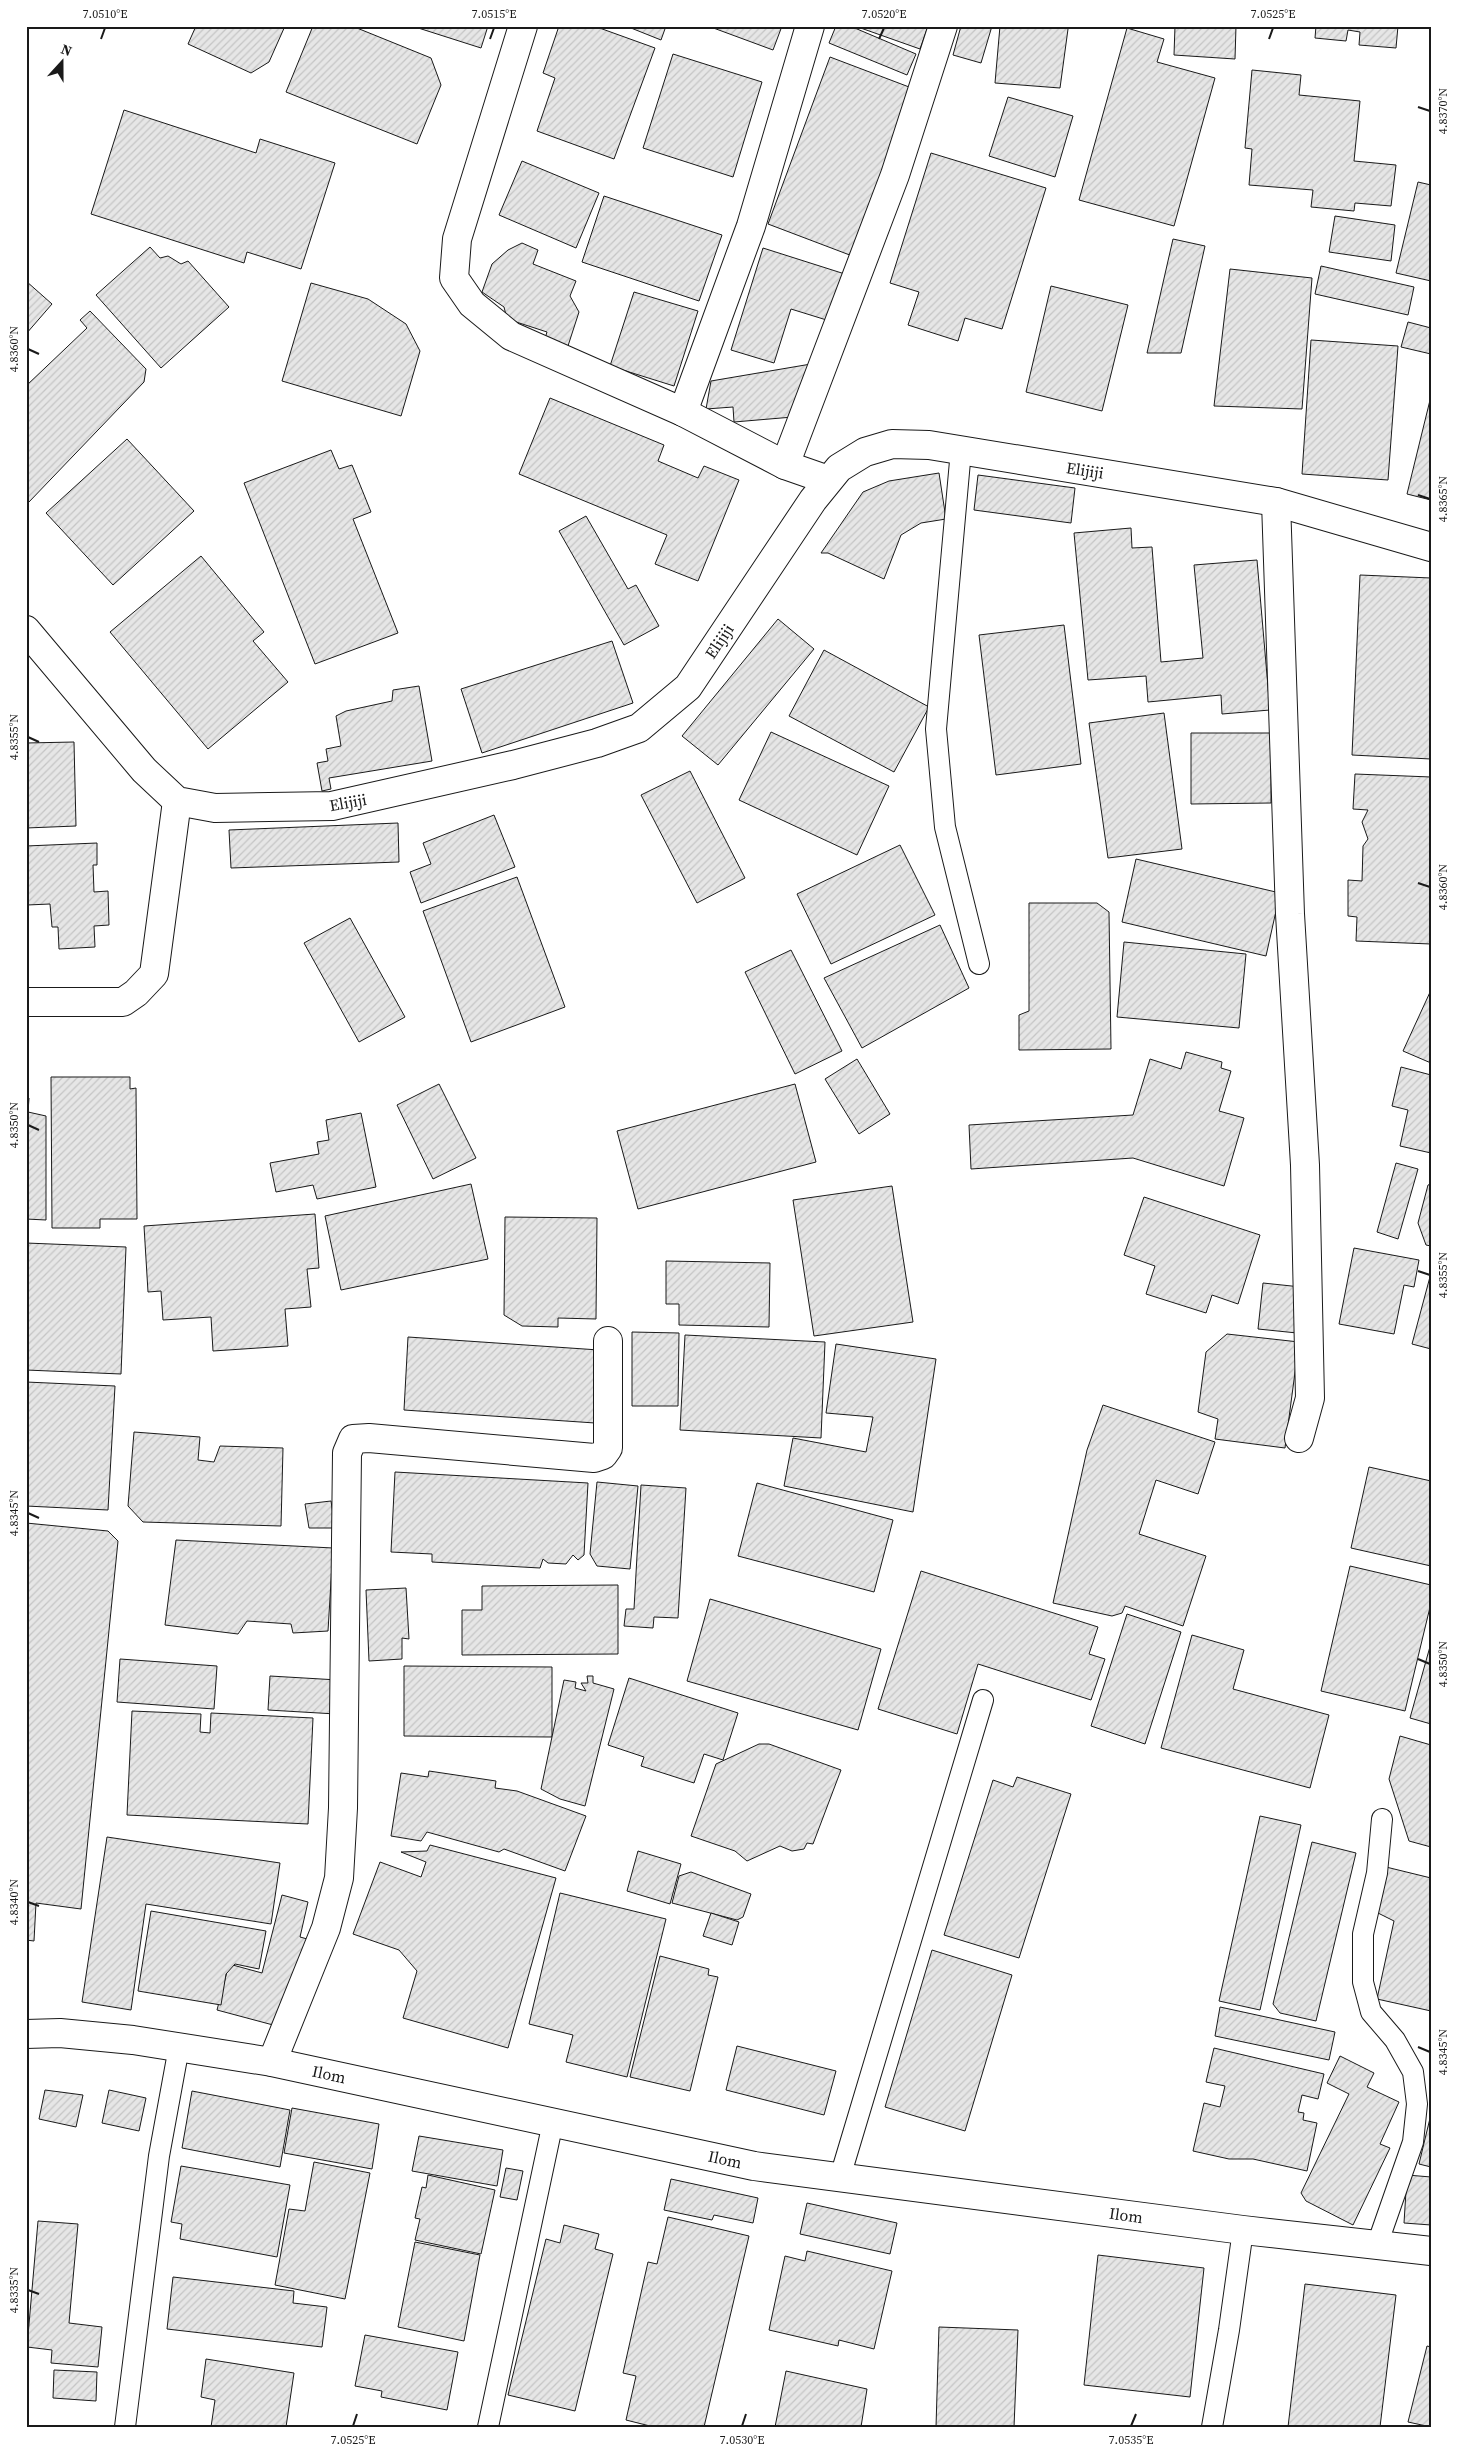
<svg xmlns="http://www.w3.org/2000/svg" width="1457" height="2453" font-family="'Source Serif 4',serif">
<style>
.building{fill:url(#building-hatch);stroke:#1a1a1a}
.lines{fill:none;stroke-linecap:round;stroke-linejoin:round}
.lane-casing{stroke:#1a1a1a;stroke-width:22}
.street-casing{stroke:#1a1a1a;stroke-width:30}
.lane{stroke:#fff;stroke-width:20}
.street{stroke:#fff;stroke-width:28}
.ticks{fill:none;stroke:#1a1a1a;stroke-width:2}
.labels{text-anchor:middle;stroke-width:4;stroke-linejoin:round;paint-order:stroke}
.street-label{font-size:16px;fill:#1a1a1a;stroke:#fff}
.neatline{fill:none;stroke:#1a1a1a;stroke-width:2}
.ticks-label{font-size:12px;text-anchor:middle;fill:#1a1a1a}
</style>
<defs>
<pattern id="building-hatch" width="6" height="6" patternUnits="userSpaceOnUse" patternTransform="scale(1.25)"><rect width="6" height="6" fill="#e6e6e6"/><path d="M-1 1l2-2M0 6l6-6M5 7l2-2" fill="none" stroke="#c5c5c5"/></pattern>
</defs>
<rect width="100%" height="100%" fill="#fff"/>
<!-- building -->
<g class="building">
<path d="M196 26H285L269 62 251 73 188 44Z"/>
<path d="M313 26H352L431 58 441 85 417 144 286 92Z"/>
<path d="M412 26H488L481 48Z"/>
<path d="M559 26H594L655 48 614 159 537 131 555 78 543 73Z"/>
<path d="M626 26H666L661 40Z"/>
<path d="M708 26H782L773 50Z"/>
<path d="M836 26H850L916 54 907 75 829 43Z"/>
<path d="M855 26H928L920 49Z"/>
<path d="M961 26H992L981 63 953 55Z"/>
<path d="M1000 26H1066L1068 29 1060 88 995 83Z"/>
<path d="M1175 26H1236L1235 59 1174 55Z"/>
<path d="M1316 26H1398L1396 48 1359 45 1360 32 1348 30 1346 41 1315 38Z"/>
<path d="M1127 28 1164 39 1157 62 1215 78 1174 226 1079 200Z"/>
<path d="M673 54 762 82 733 177 643 148Z"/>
<path d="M830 57 917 90 855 257 768 224Z"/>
<path d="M1252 70 1301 75 1299 95 1360 101 1354 161 1396 165 1391 206 1355 203 1354 211 1311 207 1313 190 1249 185 1252 149 1245 148Z"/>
<path d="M1008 97 1073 116 1055 177 989 156Z"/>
<path d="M124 110 256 153 260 139 335 163 301 269 247 252 244 263 91 214Z"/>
<path d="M931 153 1046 188 1002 329 965 318 958 341 908 325 919 292 890 283Z"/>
<path d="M522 161 599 193 576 248 499 215Z"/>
<path d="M1418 182 1431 185V281L1396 273Z"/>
<path d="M604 196 722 235 699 301 582 262Z"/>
<path d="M1335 216 1395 225 1391 261 1329 252Z"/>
<path d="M1173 239 1205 246 1181 353H1147Z"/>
<path d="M522 243 538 250 533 264 576 281 570 296 579 312 566 352 543 345 547 332 507 319 504 307 482 292 492 264 508 250Z"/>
<path d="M150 247 160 258 168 256 181 264 188 261 229 307 161 368 96 295Z"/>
<path d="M763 248 848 275 833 322 791 309 774 363 731 350Z"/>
<path d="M1321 266 1414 287 1408 315 1315 294Z"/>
<path d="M1230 269 1312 278 1302 409 1214 406Z"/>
<path d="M26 281 52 304 26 334Z"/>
<path d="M311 283 368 299 406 324 420 351 401 416 282 381Z"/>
<path d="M1051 286 1128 305 1102 411 1026 392Z"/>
<path d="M634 292 698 311 674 386 610 366Z"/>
<path d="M90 311 146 369 144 382 28 503 26 501V386L87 328 80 320Z"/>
<path d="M1408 322 1431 328V354L1401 347Z"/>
<path d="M1311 340 1398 346 1388 480 1302 474Z"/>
<path d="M811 364 793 417 734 422 733 407 706 409 711 381Z"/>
<path d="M1431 396V500L1407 494Z"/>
<path d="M550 398 664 445 658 461 698 478 704 466 739 480 698 581 655 564 667 535 519 474Z"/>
<path d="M127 439 194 511 113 585 46 513Z"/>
<path d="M331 450 339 469 352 465 371 512 353 519 398 633 315 664 244 483Z"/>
<path d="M939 473 946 519 921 523 901 535 884 579 828 553H821L863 492 889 481Z"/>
<path d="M978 475 1075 488 1071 523 974 510Z"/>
<path d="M586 516 628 589 636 585 659 626 624 645 559 531Z"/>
<path d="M1131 528 1132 548 1152 547 1161 662 1203 658 1194 565 1257 560 1270 710 1222 714 1221 695 1148 702 1146 676 1088 680 1074 533Z"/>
<path d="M201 556 264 632 253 641 288 682 208 749 110 632Z"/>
<path d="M1360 575 1431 578V759L1352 755Z"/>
<path d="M778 619 814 649 718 765 682 736Z"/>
<path d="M1064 625 1081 764 996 775 979 635Z"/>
<path d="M612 641 633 703 482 753 461 689Z"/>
<path d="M824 650 929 707 894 772 789 716Z"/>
<path d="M419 686 432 761 329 778 331 789 322 791 317 763 328 761 326 749 341 746 336 716 346 711 392 701 393 690Z"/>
<path d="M1164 713 1182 849 1108 858 1089 723Z"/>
<path d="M771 732 889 786 857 855 739 800Z"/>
<path d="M1191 733H1271V803L1191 804Z"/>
<path d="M74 742 76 826 26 828V743Z"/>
<path d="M690 771 745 878 697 903 641 795Z"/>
<path d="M1355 774 1431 777V944L1356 941 1357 917 1348 916V880L1362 881 1363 846 1368 839 1362 822 1368 810 1353 809Z"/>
<path d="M494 815 515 867 421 903 410 872 431 864 423 843Z"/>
<path d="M398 823 399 862 231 868 229 830Z"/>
<path d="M97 843V865H93L94 892 108 891 109 925 94 926 95 947 59 949 58 927H52L50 904 27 905 26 846Z"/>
<path d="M900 845 935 915 831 964 797 894Z"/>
<path d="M1136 859 1280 893 1266 956 1122 922Z"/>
<path d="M517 877 565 1007 471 1042 423 911Z"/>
<path d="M1029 903H1097L1109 912 1111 1049 1019 1050V1015L1029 1011Z"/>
<path d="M350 918 405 1017 359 1042 304 943Z"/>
<path d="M940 925 969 988 862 1048 824 978Z"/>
<path d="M1124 942 1246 954 1239 1028 1117 1017Z"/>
<path d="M791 950 842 1051 795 1074 745 972Z"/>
<path d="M1431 990V1063L1403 1051Z"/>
<path d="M1186 1052 1222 1062 1221 1068 1231 1071 1219 1111 1244 1118 1224 1186 1133 1158 971 1169 969 1125 1133 1115 1150 1059 1181 1069Z"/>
<path d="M857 1059 890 1114 859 1134 825 1079Z"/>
<path d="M1401 1067 1431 1075V1153L1400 1146 1408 1110 1392 1106Z"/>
<path d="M51 1077H130V1089L136 1088 137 1219H100V1228H52Z"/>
<path d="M439 1084 476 1158 433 1179 397 1105Z"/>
<path d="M795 1084 816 1162 638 1209 617 1131Z"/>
<path d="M29 1098 28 1112 46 1116V1220L26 1219V1099Z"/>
<path d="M361 1113 376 1187 317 1199 313 1185 276 1192 270 1163 319 1154 317 1142 329 1140 326 1120Z"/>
<path d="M1396 1163 1418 1169 1398 1239 1377 1232Z"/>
<path d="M471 1184 488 1259 341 1290 325 1216Z"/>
<path d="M1431 1184V1246L1426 1245 1418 1223 1428 1185Z"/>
<path d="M892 1186 913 1322 814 1336 793 1200Z"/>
<path d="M1144 1197 1260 1235 1238 1304 1212 1295 1206 1313 1146 1294 1155 1266 1124 1255Z"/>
<path d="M315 1214 319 1268 307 1269 311 1307 285 1309 288 1346 213 1351 211 1317 163 1320 161 1291 148 1292 144 1226Z"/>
<path d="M505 1217 597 1218 596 1319 558 1318V1327L522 1326 504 1315Z"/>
<path d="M26 1243 126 1247 121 1374 26 1370Z"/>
<path d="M1354 1248 1419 1260 1414 1287 1404 1285 1394 1334 1339 1324Z"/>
<path d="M666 1261 770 1263 769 1327 679 1325V1304H666Z"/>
<path d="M1431 1273V1349L1412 1344Z"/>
<path d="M1263 1283 1301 1287 1297 1333 1258 1329Z"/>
<path d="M632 1332 679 1333 678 1406H632Z"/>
<path d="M1227 1334 1299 1342 1285 1448 1215 1439 1218 1419 1198 1412 1206 1352Z"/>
<path d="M685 1335 825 1342 821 1438 680 1430Z"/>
<path d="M408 1337 599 1350 595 1423 404 1410Z"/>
<path d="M836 1344 936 1359 913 1512 784 1486 793 1438 866 1452 873 1417 826 1413Z"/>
<path d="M26 1382 115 1386 108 1510 26 1506Z"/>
<path d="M1103 1405 1215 1442 1198 1494 1156 1480 1139 1534 1206 1556 1183 1626 1125 1606 1122 1613 1112 1616 1053 1603 1087 1450Z"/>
<path d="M134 1432 200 1437 198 1460 214 1462 220 1446 283 1448 281 1526 143 1522 128 1506Z"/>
<path d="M1369 1467 1431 1481V1566L1351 1548Z"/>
<path d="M395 1472 588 1483 584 1555 578 1560 573 1555 566 1564 548 1563 543 1559 540 1568 432 1562V1554L391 1552Z"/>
<path d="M597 1482 638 1486 630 1569 597 1566 590 1554Z"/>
<path d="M757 1483 893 1520 874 1592 738 1556Z"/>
<path d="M641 1485 686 1488 678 1618 654 1617 653 1628 624 1626 626 1609H634Z"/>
<path d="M331 1501 335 1528H309L305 1504Z"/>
<path d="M26 1523 108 1531 118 1541 81 1909 36 1903 34 1941 26 1940Z"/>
<path d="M176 1540 333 1548 328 1631 293 1633 291 1624 247 1621 238 1634 165 1625Z"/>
<path d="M1350 1566 1431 1585V1603L1405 1711 1321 1691Z"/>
<path d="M921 1571 1098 1627 1089 1654 1105 1659 1091 1700 978 1664 957 1734 878 1709Z"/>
<path d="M618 1585V1654L462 1655V1610H482V1586Z"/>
<path d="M406 1588 409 1639 402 1638V1659L369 1661 366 1590Z"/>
<path d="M710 1599 881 1649 858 1730 687 1681Z"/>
<path d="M1127 1614 1181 1632 1145 1744 1091 1726Z"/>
<path d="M1192 1635 1244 1650 1233 1689 1329 1715 1310 1788 1161 1748Z"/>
<path d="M1431 1643V1724L1410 1718Z"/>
<path d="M120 1659 217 1666 214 1709 117 1702Z"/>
<path d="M404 1666 552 1667V1737L404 1736Z"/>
<path d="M270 1676 338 1680 336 1714 268 1710Z"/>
<path d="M587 1676H593V1683L614 1689 585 1806 560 1799 541 1789 564 1680 576 1682 575 1688 586 1691 581 1683H588Z"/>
<path d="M629 1678 738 1713 723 1760 704 1754 694 1783 641 1766 644 1757 608 1745Z"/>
<path d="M132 1711 201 1714 200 1732 210 1733 211 1713 313 1718 308 1824 127 1815Z"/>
<path d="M1400 1736 1431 1745V1847L1409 1841 1389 1779Z"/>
<path d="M759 1744H769L841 1770 813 1844 807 1843 804 1849 792 1851 780 1846 747 1861 735 1851 691 1836 716 1764Z"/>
<path d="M429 1771 496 1781 495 1788 517 1791 586 1816 565 1871 504 1849 499 1852 427 1832 421 1841 391 1836 401 1773 428 1777Z"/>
<path d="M1017 1777 1071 1794 1019 1958 944 1935 993 1780 1013 1787Z"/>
<path d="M1260 1816 1301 1825 1260 2010 1219 2001Z"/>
<path d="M107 1837 280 1863 271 1924 146 1904 131 2010 82 2002Z"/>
<path d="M1312 1842 1356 1853 1316 2021 1280 2013 1273 2004Z"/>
<path d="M430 1845 556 1878 508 2048 403 2018 417 1971 399 1950 353 1934 380 1862 421 1877 426 1862 401 1852 427 1851Z"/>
<path d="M638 1851 681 1864 670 1904 627 1891Z"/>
<path d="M1386 1867 1431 1878V2011L1377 1999 1394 1921 1376 1912Z"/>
<path d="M691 1872 751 1894 743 1917 737 1920 672 1903 679 1876Z"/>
<path d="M560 1893 666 1919 627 2077 566 2062 573 2035 529 2024Z"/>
<path d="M282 1895 308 1902 300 1937 311 1940 288 2029 217 2010 229 1964 262 1973Z"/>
<path d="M151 1911 266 1931 259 1969 235 1964 226 1974 221 2005 138 1991Z"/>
<path d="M711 1913 739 1922 732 1945 703 1936Z"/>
<path d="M932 1950 1012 1975 965 2131 885 2107Z"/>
<path d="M660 1956 709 1969 708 1975 718 1977 690 2091 630 2077Z"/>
<path d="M1220 2007 1335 2032 1329 2060 1215 2036Z"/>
<path d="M737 2046 836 2071 824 2115 726 2090Z"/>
<path d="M1214 2048 1324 2074 1318 2099 1302 2095 1298 2112 1304 2113 1303 2120 1317 2123 1307 2171 1253 2159H1229L1193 2151 1204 2103 1220 2107 1225 2086 1206 2082Z"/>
<path d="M1340 2056 1374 2073 1367 2087 1399 2102 1380 2144 1390 2148 1353 2225 1306 2201 1301 2193 1349 2094 1327 2083Z"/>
<path d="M45 2090 83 2095 76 2127 39 2119Z"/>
<path d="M109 2090 146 2098 139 2131 102 2123Z"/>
<path d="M192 2091 290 2110 280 2167 182 2148Z"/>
<path d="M292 2108 379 2124 372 2169 284 2153Z"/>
<path d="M1431 2114V2167L1419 2164Z"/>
<path d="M419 2136 503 2150 497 2186 412 2171Z"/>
<path d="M314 2162 370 2173 345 2299 275 2285 289 2209 305 2211Z"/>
<path d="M181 2166 290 2185 277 2257 180 2239 182 2224 171 2222Z"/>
<path d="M506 2168 523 2171 517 2200 500 2197Z"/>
<path d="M428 2175 495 2190 481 2254 415 2240 420 2219 415 2218 422 2187 426 2188Z"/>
<path d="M1407 2175 1431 2177V2225L1404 2223Z"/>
<path d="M671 2179 758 2198 753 2223 714 2215 712 2220 664 2210Z"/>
<path d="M807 2203 897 2223 890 2254 800 2234Z"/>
<path d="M668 2217 749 2236 704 2427H654L626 2420 636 2376 623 2373 648 2262 657 2264Z"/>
<path d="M38 2221 78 2224 69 2323 102 2327 98 2367 51 2363 52 2350 27 2347Z"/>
<path d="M564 2225 599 2234 595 2249 613 2254 575 2411 508 2395 546 2239 560 2243Z"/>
<path d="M415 2242 480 2255 464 2341 398 2327Z"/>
<path d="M807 2251 892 2271 874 2349 839 2340 838 2346 769 2330 785 2256 805 2261Z"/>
<path d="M1098 2255 1204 2268 1190 2397 1084 2385Z"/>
<path d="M173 2277 294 2291 293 2303 327 2307 322 2347 167 2329Z"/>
<path d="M1305 2284 1396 2295 1380 2427H1288Z"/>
<path d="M939 2327 1018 2330 1014 2427H936Z"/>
<path d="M365 2335 458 2352 447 2410 381 2397 382 2391 355 2386Z"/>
<path d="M1427 2346 1431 2347V2427L1408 2422Z"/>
<path d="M206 2359 294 2373 286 2427H211L215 2400 201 2397Z"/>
<path d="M54 2370 97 2372 96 2401 53 2398Z"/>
<path d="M786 2371 867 2389 861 2427H775Z"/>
</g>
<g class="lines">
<!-- lane casing -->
<g class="lane-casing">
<g id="lane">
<path d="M961 450 936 729 945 827 979 964"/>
<path d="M840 2177 983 1700"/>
<path d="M1377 2245 1413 2142 1417 2104 1413 2072 1395 2040 1371 2012 1363 1982V1934L1377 1873 1382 1819"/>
<path d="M125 2427 159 2156 179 2047"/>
<path d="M488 2427 553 2122"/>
<path d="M1212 2427 1229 2330 1243 2230"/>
</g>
</g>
<!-- street casing -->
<g class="street-casing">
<g id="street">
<path d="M523 26 457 239 454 278 472 304 511 336 683 412 785 465 828 480"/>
<path d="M683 412 751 226 810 26"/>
<path d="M785 465 895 175 943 26"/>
<path d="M1276 502 1290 914 1305 1165 1310 1398 1299 1438"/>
<path d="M26 630 144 770 177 801 215 808 332 806 513 765 597 743 639 728 688 687 813 500 839 468 865 452 892 444 929 445 1276 502 1431 547"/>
<path d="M26 1002H123L136 993 154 974 177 801"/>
<path d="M26 2034 60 2033 133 2040 272 2062 754 2166 1243 2230 1431 2251"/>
<path d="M272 2062 326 1928 339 1878 343 1808 347 1453 353 1439 369 1438 594 1458 603 1455 608 1448V1341"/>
</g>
</g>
<!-- lane -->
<use href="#lane" class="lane"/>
<!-- street -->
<use href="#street" class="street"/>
</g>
<!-- ticks -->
<path class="ticks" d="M101 39 105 28M490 39 494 28M879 39 884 28M1269 39 1273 28M1418 107 1430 111M28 349 39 354M1418 495 1430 499M28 737 39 742M1418 883 1430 887M28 1125 39 1130M1418 1271 1430 1275M28 1513 39 1518M1418 1659 1430 1664M28 1902 39 1906M1418 2047 1430 2052M28 2290 39 2294M353 2426 357 2414M742 2426 746 2414M1131 2426 1136 2414"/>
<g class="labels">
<!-- street labels -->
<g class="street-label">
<text transform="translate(1085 470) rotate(9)" y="6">Elijiji</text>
<text transform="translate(719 641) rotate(-56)" y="6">Elijiji</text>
<text transform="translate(348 802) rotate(-10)" y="6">Elijiji</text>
<text transform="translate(329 2074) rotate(12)" y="6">Ilom</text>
<text transform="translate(725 2159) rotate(12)" y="6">Ilom</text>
<text transform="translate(1126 2215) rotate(8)" y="6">Ilom</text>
</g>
</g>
<!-- border -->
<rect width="1457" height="2453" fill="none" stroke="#ffffff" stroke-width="55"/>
<!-- north arrow -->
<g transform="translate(62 62) rotate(21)" stroke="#ffffff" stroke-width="4" paint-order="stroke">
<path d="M0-4L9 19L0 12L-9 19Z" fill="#1a1a1a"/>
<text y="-8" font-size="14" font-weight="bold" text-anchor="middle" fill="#1a1a1a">N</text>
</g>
<rect x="28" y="28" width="1402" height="2398" class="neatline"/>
<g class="ticks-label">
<text x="105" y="18">7.0510°E</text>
<text x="494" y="18">7.0515°E</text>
<text x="884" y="18">7.0520°E</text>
<text x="1273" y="18">7.0525°E</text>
<text transform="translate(1443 111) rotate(-90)" y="4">4.8370°N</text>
<text transform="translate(14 349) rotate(-90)" y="4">4.8360°N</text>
<text transform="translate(1443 499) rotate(-90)" y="4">4.8365°N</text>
<text transform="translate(14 737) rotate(-90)" y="4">4.8355°N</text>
<text transform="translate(1443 887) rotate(-90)" y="4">4.8360°N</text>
<text transform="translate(14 1125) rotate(-90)" y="4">4.8350°N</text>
<text transform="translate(1443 1275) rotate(-90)" y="4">4.8355°N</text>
<text transform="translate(14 1513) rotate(-90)" y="4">4.8345°N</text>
<text transform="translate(1443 1664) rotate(-90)" y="4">4.8350°N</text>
<text transform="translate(14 1902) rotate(-90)" y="4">4.8340°N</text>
<text transform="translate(1443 2052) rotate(-90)" y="4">4.8345°N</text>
<text transform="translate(14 2290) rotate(-90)" y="4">4.8335°N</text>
<text x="353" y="2444">7.0525°E</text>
<text x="742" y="2444">7.0530°E</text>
<text x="1131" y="2444">7.0535°E</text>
</g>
</svg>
